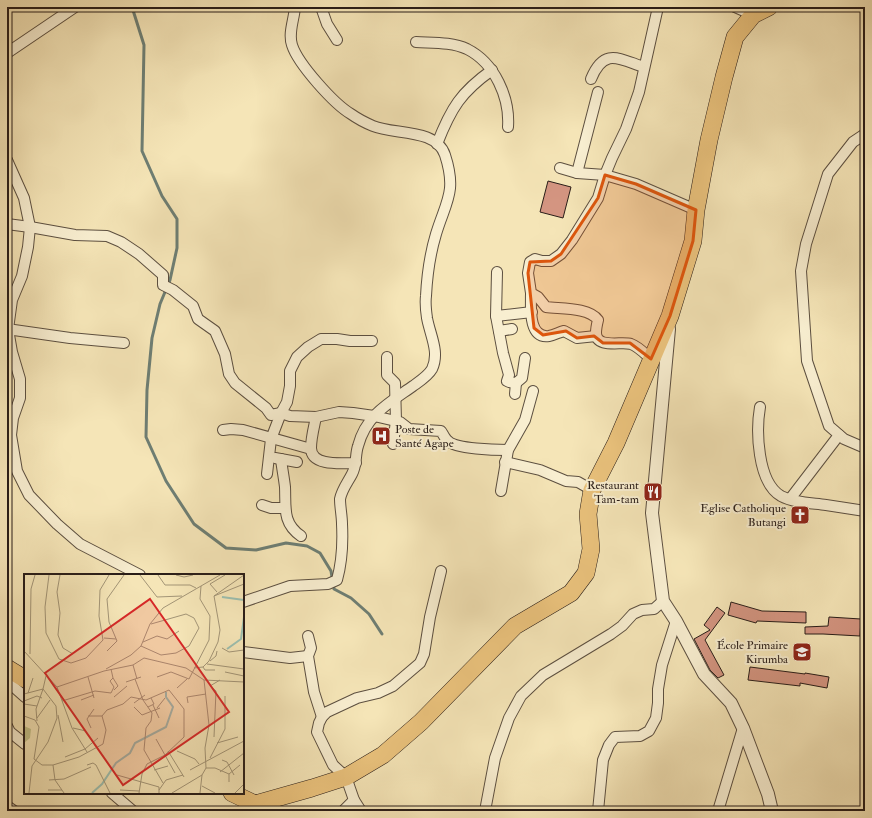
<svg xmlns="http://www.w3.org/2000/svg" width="872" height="818" font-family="'IM FELL Double Pica',serif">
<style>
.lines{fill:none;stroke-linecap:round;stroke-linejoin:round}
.stream{stroke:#6e7e73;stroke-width:3}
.building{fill:#d49581;stroke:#291d18}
.minor-casing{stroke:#5c4f40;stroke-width:12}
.tertiary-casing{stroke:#5c4f40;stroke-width:14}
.trunk-casing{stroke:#291d18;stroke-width:18}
.minor{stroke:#f8eed0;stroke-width:10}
.tertiary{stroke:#f8eed0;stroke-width:12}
.trunk{stroke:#eac27c;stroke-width:17}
.marked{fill:#de560d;fill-opacity:0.2;stroke:#de560d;stroke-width:3;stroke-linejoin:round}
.labels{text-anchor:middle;stroke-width:4;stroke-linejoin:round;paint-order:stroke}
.poi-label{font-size:12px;fill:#291d18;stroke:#f8eed0;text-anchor:end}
.inset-river{fill:none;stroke:#9cbfb0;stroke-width:2}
.inset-road{fill:none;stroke:#a39577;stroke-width:1}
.view{fill:#d62828;fill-opacity:0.15;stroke:#d62828;stroke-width:2}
.inset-edge{fill:none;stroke:#291d18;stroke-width:2}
</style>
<rect width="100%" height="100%" fill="#f5e5b7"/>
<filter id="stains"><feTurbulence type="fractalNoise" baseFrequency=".005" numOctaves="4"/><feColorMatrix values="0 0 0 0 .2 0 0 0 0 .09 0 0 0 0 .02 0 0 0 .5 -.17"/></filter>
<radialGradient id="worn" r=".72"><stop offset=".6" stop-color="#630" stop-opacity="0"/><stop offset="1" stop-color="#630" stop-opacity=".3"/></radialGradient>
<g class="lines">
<!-- stream -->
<path class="stream" d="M132 7 144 45 142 151 162 196 177 219V248L170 280 160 304 152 338 147 390 146 437 166 481 194 524 226 548 256 550 286 543 307 546 320 553 331 571 334 589 351 598 369 614 382 634"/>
</g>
<!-- building -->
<g class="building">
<path d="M548 181 571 187 563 218 540 212Z"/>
<path d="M731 602 762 611 806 612V623L757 621 756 623 728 615Z"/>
<path d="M717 607 725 613 705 640 724 675 718 678 710 670 694 639 710 630 704 625Z"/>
<path d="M829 617 861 619 860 636 823 634H805V627L828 626Z"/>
<path d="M750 667 805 674V673L829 677 827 688 800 683V686L748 680Z"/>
</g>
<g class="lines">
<!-- minor casing -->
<g class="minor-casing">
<g id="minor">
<path d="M321 7 327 24 337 40"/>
<path d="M735 7 753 15"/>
<path d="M416 42C433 43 452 42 467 49 495 63 510 98 508 127"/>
<path d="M7 53 75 7"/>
<path d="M591 79C604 47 619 59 644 67"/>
<path d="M865 134 853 142 828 174 806 244 801 271 807 361 829 426 844 439 865 448"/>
<path d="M437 144C451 108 461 92 492 70"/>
<path d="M7 160 24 198 30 227 28 247 22 276 12 300 8 329 12 352 20 379V398L13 418 11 435 17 471 29 495 57 524 80 544 140 575"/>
<path d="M560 168 577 173 605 175 636 184 696 210"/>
<path d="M577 173 598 92"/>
<path d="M7 224 30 227 75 235 107 236 121 242 139 254 163 275V285L173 290 193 306 198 319 215 331 225 354 229 374 235 383 266 408 271 415 281 413 290 416 316 417 339 412 353 413 374 416 400 422 409 429 441 431C443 434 445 439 448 441 456 449 495 450 508 450"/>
<path d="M497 272 496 316 503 353 509 375 507 381 509 382 516 383 522 378 525 358"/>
<path d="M531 293C531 307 528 339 549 336 555 335 559 332 564 331L577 338 596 336"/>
<path d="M496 316 532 312"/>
<path d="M7 329 70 338 124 343"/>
<path d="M499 331 512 329"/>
<path d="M387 357V375L395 383 396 421 393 444"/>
<path d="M651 359C645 354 639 347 631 344 622 341 596 349 596 333 596 329 597 324 598 320 589 307 560 309 546 307L538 297 531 293 528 273 530 262 535 259 542 261H551L561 254 572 240 598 198 605 175 612 158 626 129 639 92 658 7"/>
<path d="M515 394 516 383"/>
<path d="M760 407C756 430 757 482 781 496 794 503 811 503 826 505 839 507 852 509 865 511"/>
<path d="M316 417C314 427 311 438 311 448 311 467 343 463 356 463"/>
<path d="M223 430 231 429 243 430 311 449"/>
<path d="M275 458 297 462"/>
<path d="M281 459C282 468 284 478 285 487 286 507 282 523 301 536"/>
<path d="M505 462 540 470 566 481 578 482 592 490"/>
<path d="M267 474 271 439 281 413 287 402 290 386V371L297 357 308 347 321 339H337L350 341H372"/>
<path d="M501 491 508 450 525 420 533 391"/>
<path d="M790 499 839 435"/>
<path d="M262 505 271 508H284"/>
<path d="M243 602 290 586 328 584 337 580C342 562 343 543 342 524 342 516 340 507 340 499 342 489 348 482 352 474 357 465 355 455 358 446 366 415 389 403 413 386 420 381 428 376 432 369 440 352 430 335 427 318 426 311 425 303 426 296 427 276 430 254 436 234 446 201 457 192 445 155 436 128 394 135 373 126 366 123 358 119 351 114 334 104 298 64 292 45 288 33 294 20 295 7"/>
<path d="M308 636 311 648 308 656 314 692 322 717"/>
<path d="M243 652 290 658 308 656"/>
<path d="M7 681 25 697"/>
<path d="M7 726 10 732 25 744"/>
<path d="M112 793 133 811"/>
<path d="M7 806 14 811"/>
<path d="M343 811 354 800"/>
<path d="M361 811 354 800 346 777 333 765 317 732 319 723 322 717 327 712 357 698 378 693 393 686 420 663 424 654 430 617 441 571"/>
<path d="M485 811 495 758 509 718 521 696 543 675 611 634 622 626 633 614 642 610 654 609 663 601"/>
<path d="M598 811 603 760 609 745 615 737 640 736 649 731 656 718 658 703V689L662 665 676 621"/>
<path d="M718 811 743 728"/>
</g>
</g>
<!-- tertiary casing -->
<g class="tertiary-casing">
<path id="tertiary" d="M669 329 652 513 663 601 676 621 704 674 731 703 743 728 768 794 772 811"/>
</g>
<!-- trunk casing -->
<g class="trunk-casing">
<g id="trunk">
<path d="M7 668 25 679"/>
<path d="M232 793 255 804 312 788 346 777 383 755 421 722 515 626 571 593 586 573 591 549 588 514 592 490 616 443 670 316 693 241 696 210 709 140 724 77 735 37 753 15 769 7"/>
</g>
</g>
<!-- minor -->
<use href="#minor" class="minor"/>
<!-- tertiary -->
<use href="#tertiary" class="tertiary"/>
<!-- trunk -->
<use href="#trunk" class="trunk"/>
</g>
<!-- marked area -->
<path class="marked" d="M605 175 636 184 696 210 693 241 670 316 651 359 630 343H603L594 336 577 338 566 331 543 335 534 328 528 273 530 262 551 261 561 254 598 198Z"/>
<!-- icons -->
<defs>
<g id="hospital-square" transform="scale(1)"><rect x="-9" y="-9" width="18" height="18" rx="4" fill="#8f2418" stroke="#f8eed0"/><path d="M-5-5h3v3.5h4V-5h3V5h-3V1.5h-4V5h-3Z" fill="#fff"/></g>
<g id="restaurant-square" transform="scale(1)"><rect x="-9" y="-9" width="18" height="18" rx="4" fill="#8f2418" stroke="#f8eed0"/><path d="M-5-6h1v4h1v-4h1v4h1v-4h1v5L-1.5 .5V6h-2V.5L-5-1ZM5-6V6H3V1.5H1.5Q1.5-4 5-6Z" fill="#fff"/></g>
<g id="church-square" transform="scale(1)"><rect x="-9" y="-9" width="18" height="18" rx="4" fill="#8f2418" stroke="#f8eed0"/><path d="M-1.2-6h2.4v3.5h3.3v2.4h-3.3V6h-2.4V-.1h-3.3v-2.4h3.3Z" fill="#fff"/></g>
<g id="school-square" transform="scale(1)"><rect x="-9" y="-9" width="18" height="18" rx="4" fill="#8f2418" stroke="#f8eed0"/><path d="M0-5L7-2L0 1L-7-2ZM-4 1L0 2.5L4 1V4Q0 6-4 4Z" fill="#fff"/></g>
</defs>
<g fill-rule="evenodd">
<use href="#hospital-square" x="381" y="436"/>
<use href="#restaurant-square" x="653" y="492"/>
<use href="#church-square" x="800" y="515"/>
<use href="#school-square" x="802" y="652"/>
</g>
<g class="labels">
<!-- poi labels -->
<g class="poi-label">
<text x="395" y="433" text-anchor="start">Poste de<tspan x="395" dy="14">Santé Agape</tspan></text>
<text x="639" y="489">Restaurant<tspan x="639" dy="14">Tam-tam</tspan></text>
<text x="786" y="512">Eglise Catholique<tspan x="786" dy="14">Butangi</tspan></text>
<text x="788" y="649">École Primaire<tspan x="788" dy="14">Kirumba</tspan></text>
</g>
</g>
<!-- overview -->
<g transform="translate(24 574)">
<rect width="220" height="220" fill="#f5e5b7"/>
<path d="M0 152 7 155 6 164 0 169Z" fill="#c4c289"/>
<path class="inset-river" d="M198 23 220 26M203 75 217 65 220 43M68 219 78 210 92 189 106 179 111 169 142 153 149 133 142 123V118"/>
<path class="inset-road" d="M25 1 21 33 22 59 35 85 47 89 62 84 79 66 75 42 76 16 85 1M36 1 33 18 36 39 34 61 39 74 49 80M116 1 133 23 158 22M134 1 141 11H166L172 14M152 1 160 3 169 1M193 18 186 10 201 1M190 22 220 10M80 64 92 65M119 68 133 62 143 65 155 57M117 72 137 81 152 79 165 72 175 54 170 44 162 40 127 50M198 74 205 78 220 76M0 77 33 113 80 97 109 91 120 84 162 94 180 106 185 151 181 174 182 194 178 201 148 219M83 77 93 67 85 48 83 25 100 1M6 80 7 15 11 1M186 87 192 82 193 77M183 90 220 95M109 91 113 105M179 93 181 96H191M170 94 179 93 185 87 194 68 196 56 190 22 220 1M82 95 107 81 117 72 126 50 139 34 196 1M201 98 220 102M64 103 70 124M133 103 147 98 165 105 185 66 186 42 176 25 177 12M89 104 94 112 90 116M111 105 119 126 128 139 127 147 122 154 120 176 139 209M180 106 220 108M102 108 117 103M33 113 48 154 63 178M153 114 163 105M4 119 9 104M0 120 19 115 12 135 13 147M90 123 103 112M57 126 70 121M0 127 13 122 18 124M38 127 71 117 87 119 90 113 86 107 89 104 87 95M110 129 121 121M164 129 163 123 182 120M0 130 13 132M129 131 135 144M110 133 118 141 136 134M124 133 130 130 127 124M133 134 141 124M34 141 39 168M0 142 11 146 15 153 10 185 18 191H29L55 183 79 170 82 156 78 142 83 136 99 130 107 123 122 126 145 116 160 135V163L141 181 123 190 118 200 115 219M64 142H78M13 144 26 126M49 154 62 157M67 154 63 145 70 135M190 163 192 117 186 112 196 106M132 165 151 199M193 169 214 163M144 177 160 203M153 177 171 185 175 190M41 183 61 175 74 164M186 184 201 155V122M198 186 203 188 210 201M29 191 31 206 40 219M63 191 69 189 72 191 86 219M182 194H191L205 200M130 196 144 192M166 196 220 167M196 198 220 179M93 201 135 213V219M25 206 40 205 67 193M205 208V200L216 191M178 212 191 219M24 216H38M96 216 115 217M135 216 142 206 159 201M5 219 8 192 24 168 33 144 32 132 19 115 22 102M176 219 178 201M211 219 220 210"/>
<path class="view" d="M126 25 205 138 99 211 21 99Z"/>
<rect width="220" height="220" class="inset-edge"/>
</g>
<!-- margin -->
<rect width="872" height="818" fill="none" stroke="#f5e5b7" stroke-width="24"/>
<rect x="8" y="8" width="856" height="802" fill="none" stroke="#291d18" stroke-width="2"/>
<rect x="12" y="12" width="848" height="794" fill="none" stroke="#291d18"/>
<rect width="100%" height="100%" filter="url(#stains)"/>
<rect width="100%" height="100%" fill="url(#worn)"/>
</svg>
